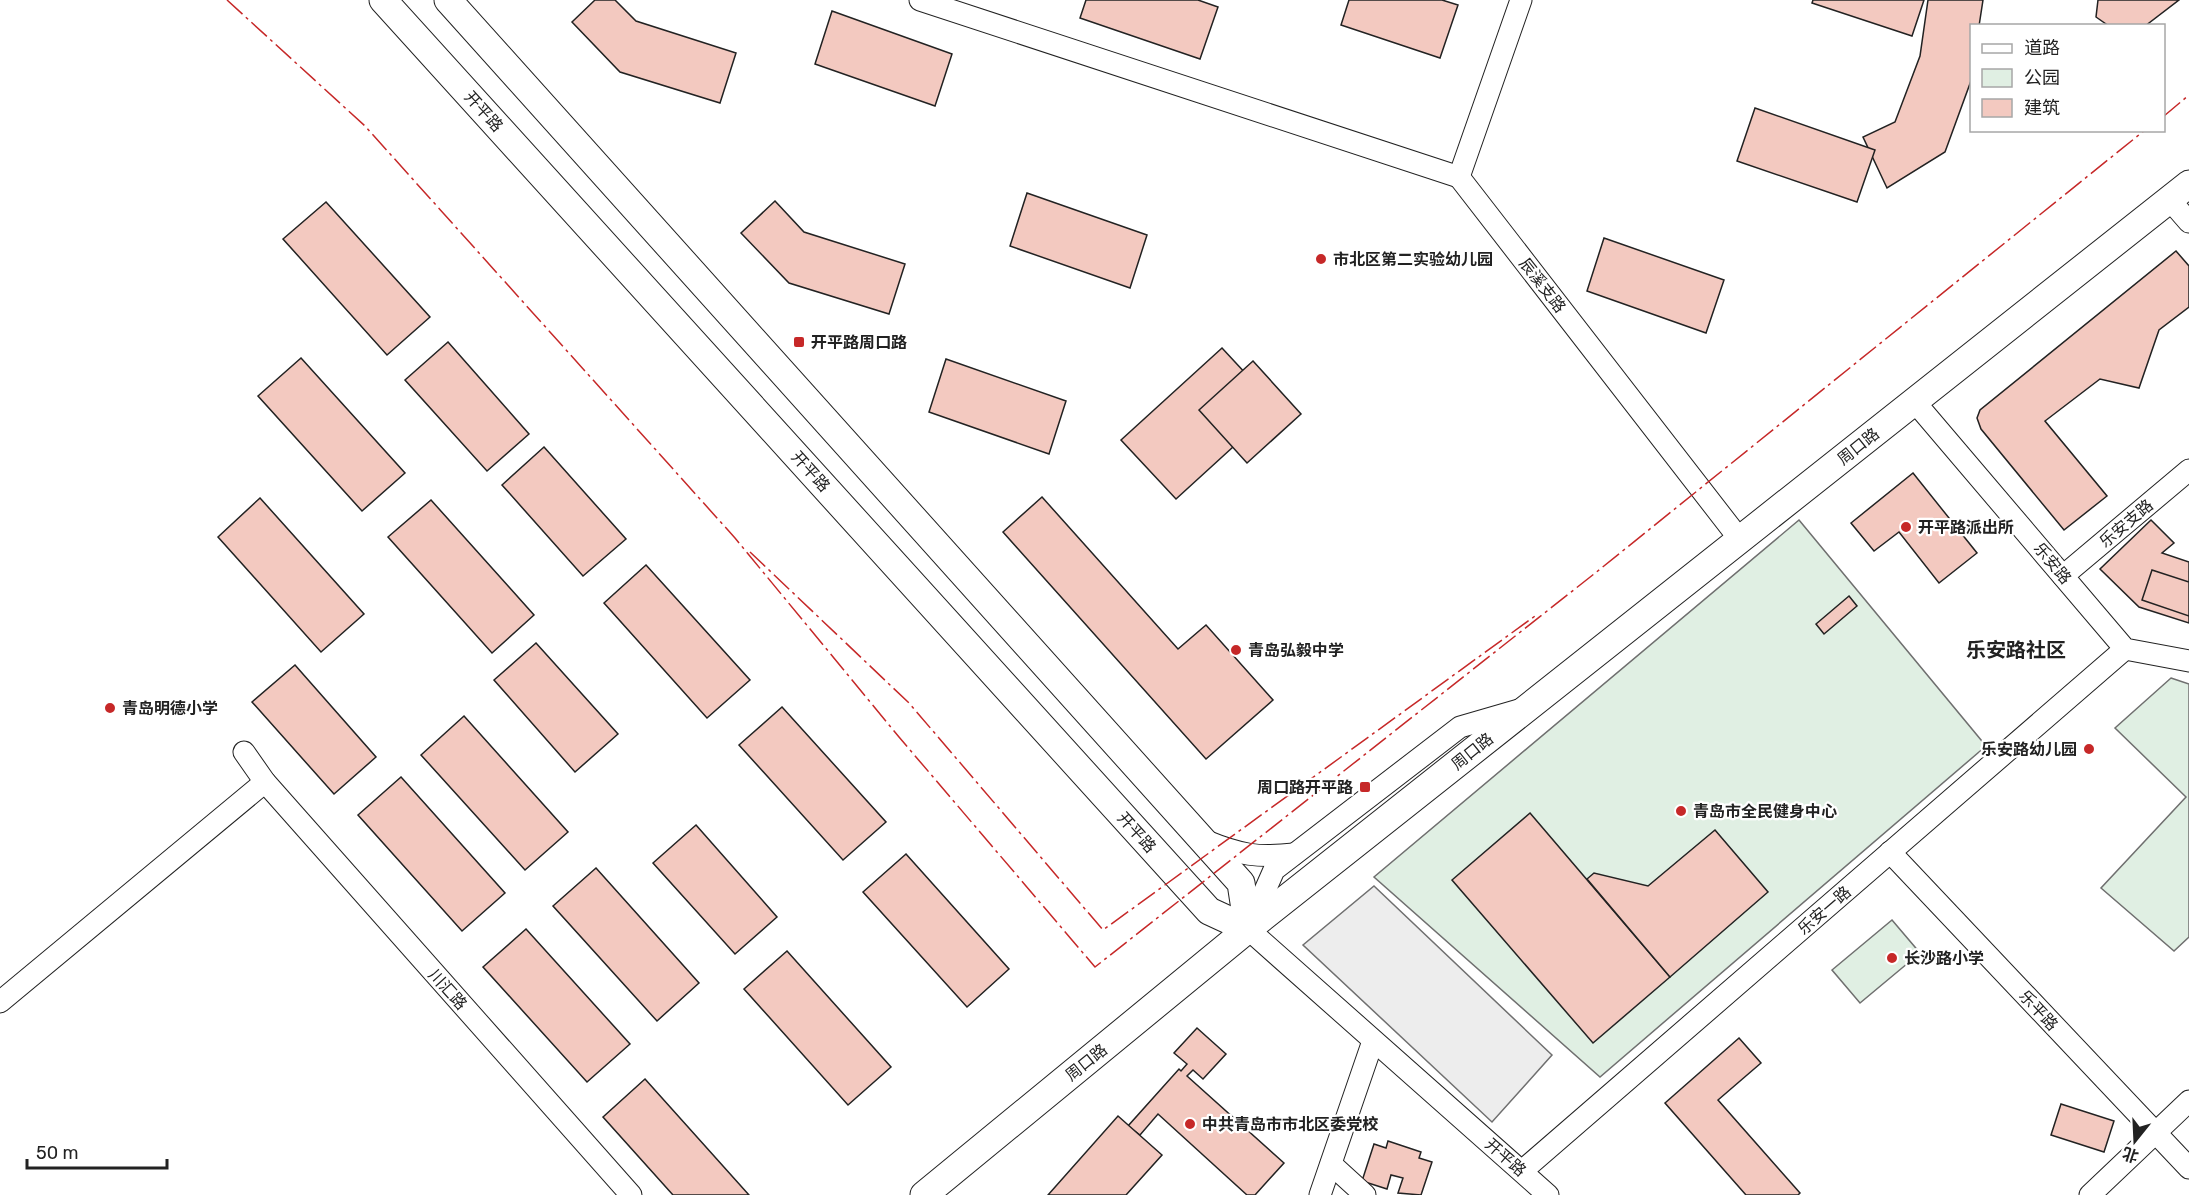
<svg xmlns="http://www.w3.org/2000/svg" width="2189" height="1195" font-family="Rubik,'Noto Sans SC',sans-serif">
<style>
.green{fill:#e0efe3;stroke:#6f6f6f;stroke-width:1.5}
.parking{fill:#ededed;stroke:#6f6f6f;stroke-width:1.5}
.building{fill:#f3c9c0;stroke:#222;stroke-width:1.5}
.lines{fill:none;stroke-linecap:round;stroke-linejoin:round}
.minor-casing{stroke:#222;stroke-width:23}
.major-casing{stroke:#222;stroke-width:29}
.minor{stroke:#fff;stroke-width:21}
.major{stroke:#fff;stroke-width:27}
.power{stroke:#c62828;stroke-width:1.5;stroke-dasharray:21 4.5 3 4.5;stroke-linecap:butt}
.poi-dot{fill:#c62828;stroke:#fff;stroke-width:2}
.labels{text-anchor:middle;stroke-width:4.5;stroke-linejoin:round;paint-order:stroke}
.street-label{font-size:16px;fill:#222;stroke:#fff}
.poi-label{font-size:16px;font-weight:bold;fill:#222;stroke:#fff;text-anchor:start}
.quarter-label{font-size:20px;font-weight:bold;fill:#222;stroke:#fff}
</style>
<rect width="100%" height="100%" fill="#fff"/>
<!-- green -->
<g class="green">
<path d="M1799 520 1986 746 1600 1077 1374 877Z"/>
<path d="M2171 678 2189 684V937L2174 951 2101 888 2186 797 2115 728Z"/>
<path d="M1892 920 1920 953 1860 1003 1832 970Z"/>
</g>
<!-- parking -->
<path class="parking" d="M1374 886 1552 1055 1492 1122 1303 945Z"/>
<!-- building -->
<g class="building">
<path d="M595 0H615L636 21 736 53 720 103 620 72 572 22Z"/>
<path d="M1086 0H1198L1218 7 1200 59 1080 18Z"/>
<path d="M1349 0H1442L1458 5 1440 58 1341 25Z"/>
<path d="M1813 0H1924L1912 36 1812 3Z"/>
<path d="M1928 0H1983L1979 26H1972V78L1945 152 1887 188 1863 137 1895 122 1920 56Z"/>
<path d="M2098 0H2179L2145 26H2109L2096 17Z"/>
<path d="M832 11 952 54 935 106 815 64Z"/>
<path d="M1755 108 1875 150 1857 202 1737 161Z"/>
<path d="M1027 193 1147 235 1130 288 1010 246Z"/>
<path d="M775 201 804 232 905 264 889 314 789 283 741 233Z"/>
<path d="M326 202 430 317 387 355 283 239Z"/>
<path d="M1604 238 1724 280 1706 333 1587 291Z"/>
<path d="M2176 251 2189 266V307L2159 330 2139 388 2100 379 2045 421 2107 496 2064 530 1981 429 1977 418 1980 410Z"/>
<path d="M448 342 529 434 487 471 405 380Z"/>
<path d="M1222 348 1285 416 1264 434 1256 426 1176 499 1121 440Z"/>
<path d="M301 358 405 473 362 511 258 396Z"/>
<path d="M946 359 1066 401 1049 454 929 412Z"/>
<path d="M1253 361 1301 414 1247 463 1199 410Z"/>
<path d="M544 447 626 539 583 576 502 485Z"/>
<path d="M1913 473 1977 553 1939 583 1899 532 1874 551 1851 523Z"/>
<path d="M1042 497 1178 649 1206 625 1273 700 1206 759 1003 532Z"/>
<path d="M260 498 364 614 321 652 218 537Z"/>
<path d="M431 500 534 615 492 653 388 537Z"/>
<path d="M2151 520 2174 543 2162 553 2189 562V623L2139 607 2100 569Z"/>
<path d="M646 565 750 680 707 718 604 603Z"/>
<path d="M2152 570 2189 582V616L2142 600Z"/>
<path d="M1849 596 1857 606 1824 634 1816 624Z"/>
<path d="M536 643 618 734 575 772 494 680Z"/>
<path d="M295 665 376 757 334 794 252 702Z"/>
<path d="M782 707 886 822 843 860 739 745Z"/>
<path d="M464 716 568 832 525 870 421 755Z"/>
<path d="M401 777 505 893 462 931 358 815Z"/>
<path d="M1530 813 1670 977 1593 1043 1452 880Z"/>
<path d="M696 825 777 917 735 954 653 863Z"/>
<path d="M1715 830 1768 892 1670 977 1587 879 1594 873 1648 886Z"/>
<path d="M906 854 1009 969 967 1007 863 892Z"/>
<path d="M596 868 699 983 657 1021 553 906Z"/>
<path d="M526 929 630 1044 587 1082 483 967Z"/>
<path d="M787 951 891 1067 848 1105 744 989Z"/>
<path d="M1197 1028 1226 1054 1203 1079 1193 1070 1187 1076 1284 1163 1255 1195H1247L1158 1114 1140 1135 1128 1126 1179 1069 1181 1071 1187 1064 1174 1053Z"/>
<path d="M1739 1038 1761 1063 1718 1100 1800 1193 1798 1195H1746L1665 1103Z"/>
<path d="M645 1079 749 1195H673L603 1117Z"/>
<path d="M2061 1104 2114 1121 2104 1152 2051 1135Z"/>
<path d="M1118 1116 1162 1155 1126 1195H1048Z"/>
<path d="M1388 1141 1421 1152 1419 1158 1432 1162 1421 1195 1398 1193 1403 1178 1391 1175 1387 1189 1362 1181 1374 1144 1386 1148Z"/>
</g>
<g class="lines">
<!-- minor casing -->
<g class="minor-casing">
<g id="minor">
<path d="M920 0 1459 177"/>
<path d="M1459 177 1741 541"/>
<path d="M1459 177 1521 0"/>
<path d="M2169 199 2189 222"/>
<path d="M1914 401 2125 649 2189 661"/>
<path d="M2063 576 2189 470"/>
<path d="M1522 709 1460 727 1274 870 1248 929 1548 1195"/>
<path d="M244 752 265 782 631 1195"/>
<path d="M1206 841C1240 855 1258 858 1294 854"/>
<path d="M1890 852 2189 1168"/>
<path d="M0 1002 265 782"/>
<path d="M1331 1164 1365 1195"/>
<path d="M1522 1171 2125 649"/>
<path d="M1320 1195 1373 1041"/>
<path d="M2090 1195 2189 1101"/>
</g>
</g>
<!-- major casing -->
<g class="major-casing">
<g id="major">
<path d="M383 0 1209 911 1248 929"/>
<path d="M448 0 1241 883 1248 929"/>
<path d="M924 1195 1248 929 2189 184"/>
</g>
</g>
<!-- minor -->
<use href="#minor" class="minor"/>
<!-- major -->
<use href="#major" class="major"/>
<!-- power -->
<g class="power">
<path d="M227 0 365 126 735 538 899 737 1095 967 1594 574 2145 130"/>
<path d="M2164 116 2189 95"/>
<path d="M750 552 909 703 1103 930 1535 616"/>
</g>
</g>
<!-- markers -->
<g class="poi-dot">
<circle cx="1321" cy="259" r="6"/>
<rect x="793" y="336" width="12" height="12" rx="3"/>
<circle cx="1906" cy="527" r="6"/>
<circle cx="1236" cy="650" r="6"/>
<circle cx="110" cy="708" r="6"/>
<circle cx="2089" cy="749" r="6"/>
<rect x="1359" y="781" width="12" height="12" rx="3"/>
<circle cx="1681" cy="811" r="6"/>
<circle cx="1892" cy="958" r="6"/>
<circle cx="1190" cy="1124" r="6"/>
</g>
<g class="labels">
<!-- street labels -->
<g class="street-label">
<text transform="translate(484 111) rotate(48)" y="6">开平路</text>
<text transform="translate(1543 285) rotate(52)" y="6">辰溪支路</text>
<text transform="translate(1858 446) rotate(-39)" y="6">周口路</text>
<text transform="translate(811 471) rotate(48)" y="6">开平路</text>
<text transform="translate(2126 523) rotate(-40)" y="6">乐安支路</text>
<text transform="translate(2053 563) rotate(50)" y="6">乐安路</text>
<text transform="translate(1472 751) rotate(-39)" y="6">周口路</text>
<text transform="translate(1137 832) rotate(48)" y="6">开平路</text>
<text transform="translate(1824 910) rotate(-41)" y="6">乐安一路</text>
<text transform="translate(448 989) rotate(48)" y="6">川汇路</text>
<text transform="translate(2039 1010) rotate(47)" y="6">乐平路</text>
<text transform="translate(1086 1062) rotate(-39)" y="6">周口路</text>
<text transform="translate(1506 1157) rotate(41)" y="6">开平路</text>
</g>
<!-- poi labels -->
<g class="poi-label">
<text x="1333" y="265">市北区第二实验幼儿园</text>
<text x="811" y="348">开平路周口路</text>
<text x="1918" y="533">开平路派出所</text>
<text x="1248" y="656">青岛弘毅中学</text>
<text x="122" y="714">青岛明德小学</text>
<text x="2077" y="755" text-anchor="end">乐安路幼儿园</text>
<text x="1353" y="793" text-anchor="end">周口路开平路</text>
<text x="1693" y="817">青岛市全民健身中心</text>
<text x="1904" y="964">长沙路小学</text>
<text x="1202" y="1130">中共青岛市市北区委党校</text>
</g>
<!-- quarter labels -->
<g class="quarter-label">
<text x="2016" y="657">乐安路社区</text>
</g>
</g>
<!-- legend -->
<rect x="1970" y="24" width="195" height="108" fill="#ffffff" stroke="#a7a7a7" stroke-width="1.5"/>
<rect x="1982" y="44" width="30" height="9" fill="#ffffff" stroke="#a7a7a7" stroke-width="1.5"/>
<text x="2024" y="54" font-size="18" fill="#222222">道路</text>
<rect x="1982" y="69" width="30" height="18" fill="#e0efe3" stroke="#a7a7a7" stroke-width="1.5"/>
<text x="2024" y="84" font-size="18" fill="#222222">公园</text>
<rect x="1982" y="99" width="30" height="18" fill="#f3c9c0" stroke="#a7a7a7" stroke-width="1.5"/>
<text x="2024" y="114" font-size="18" fill="#222222">建筑</text>
<!-- north arrow -->
<g transform="translate(2135 1141) rotate(198)" stroke="#ffffff" stroke-width="4.5" paint-order="stroke">
<path d="M0-4.5L10 22L0 15L-10 22Z" fill="#222222"/>
<text y="-9" font-size="16" font-weight="bold" text-anchor="middle" fill="#222222">北</text>
</g>
<!-- scale -->
<path d="M27 1159v9h140v-9" fill="none" stroke="#222222" stroke-width="3"/>
<text x="36" y="1159" font-size="18" fill="#222222" stroke="#ffffff" stroke-width="4.5" paint-order="stroke">50 m</text>
</svg>
